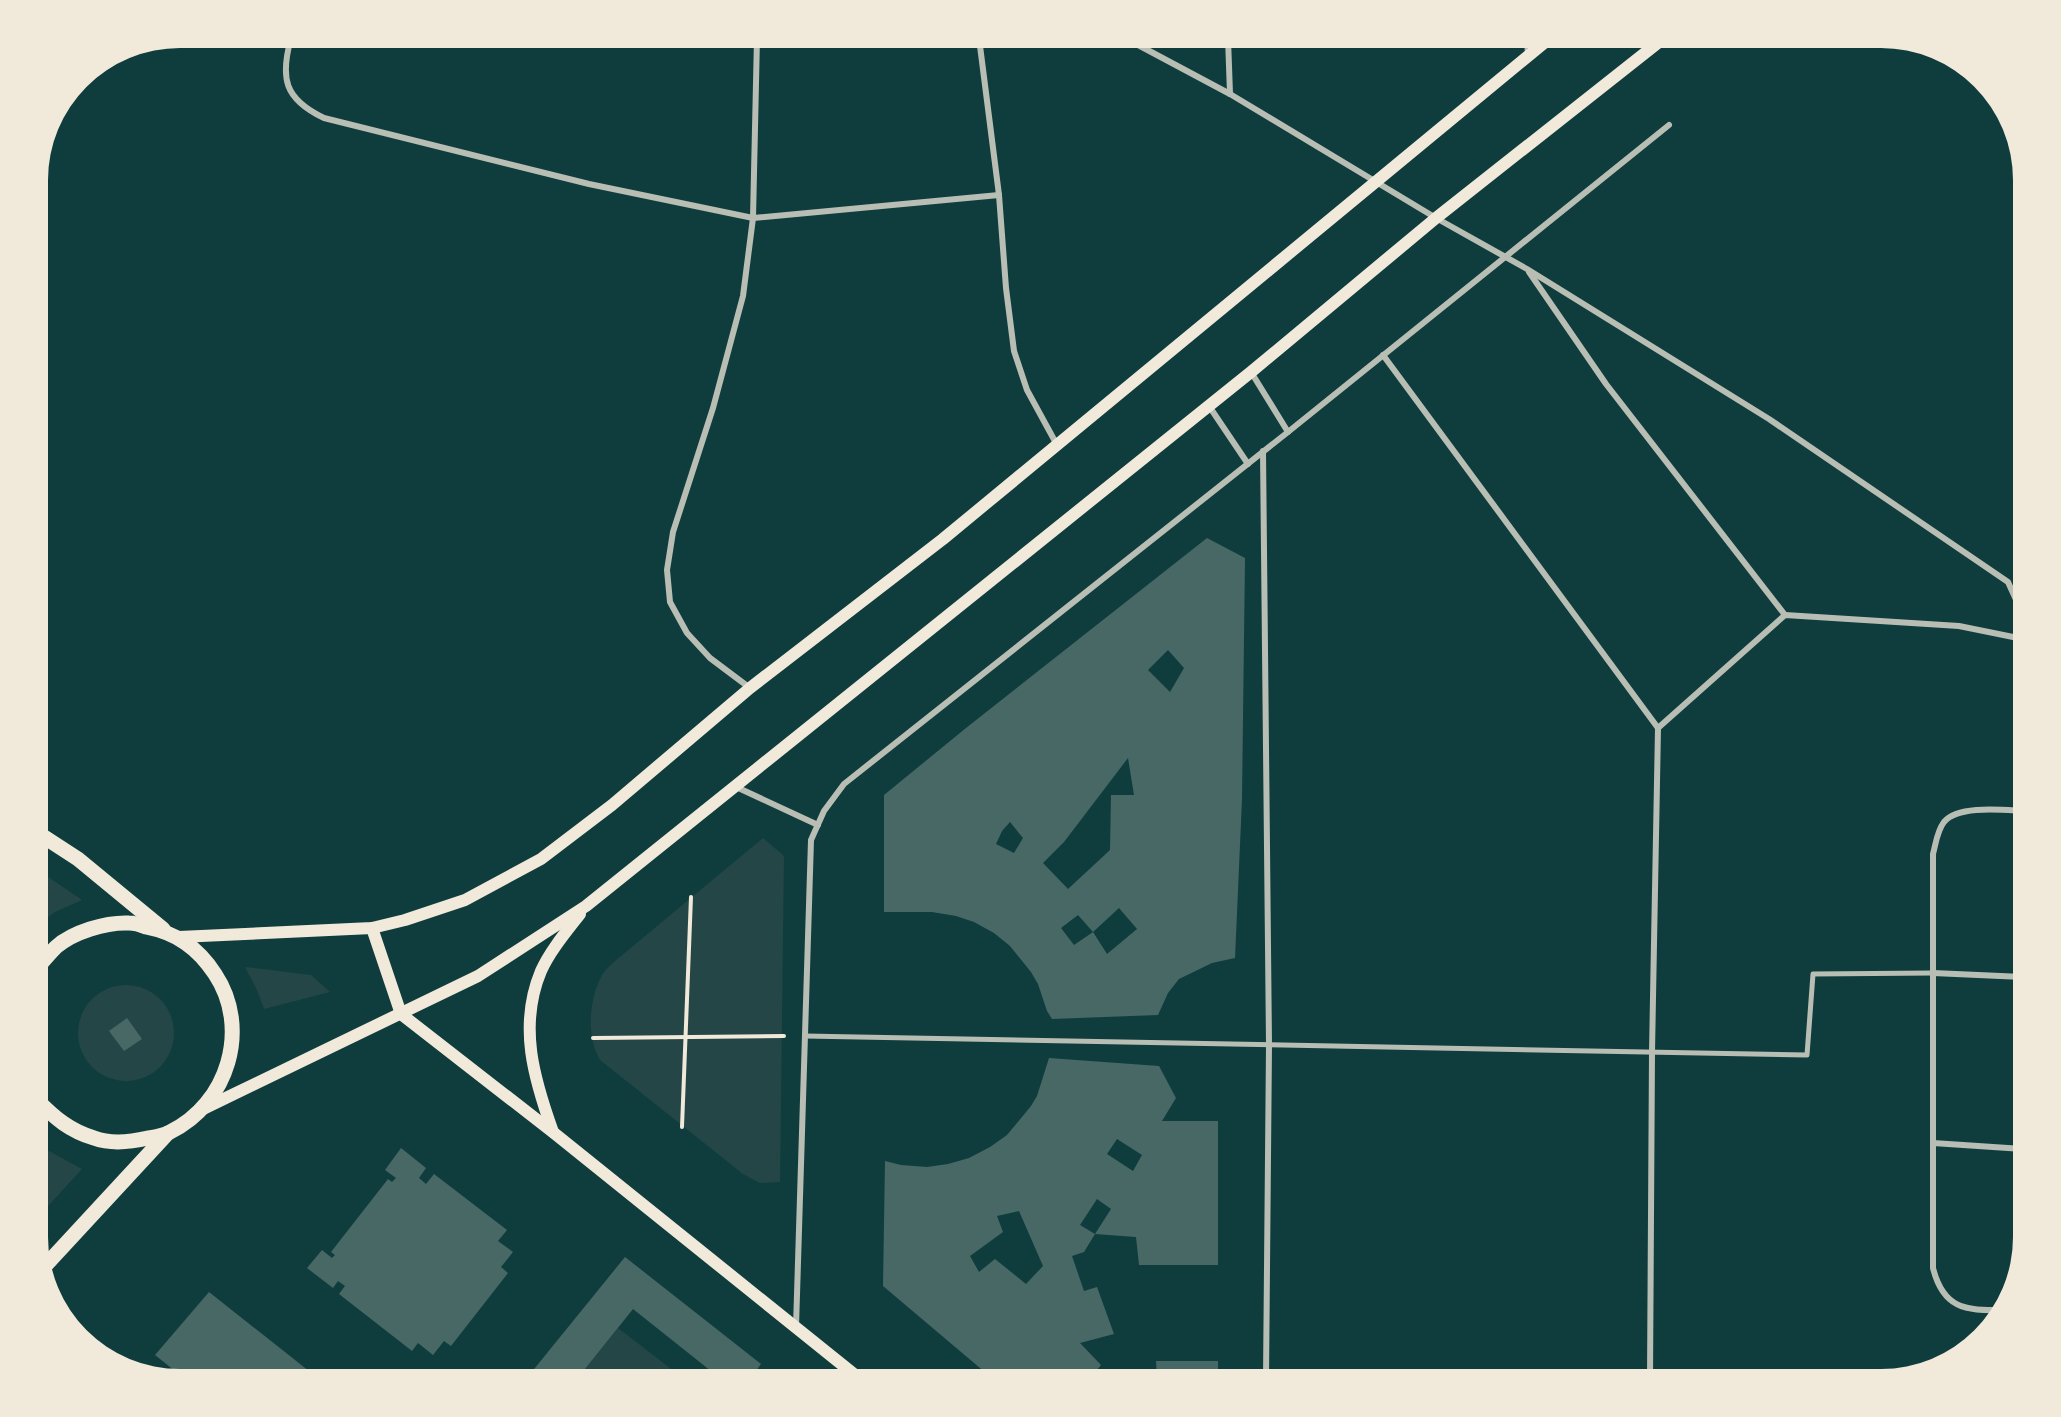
<svg xmlns="http://www.w3.org/2000/svg" width="2061" height="1417" font-family="'DejaVu Sans',sans-serif">
<style>
.green{fill:#244646}
.building{fill:#486865;fill-rule:evenodd}
.lines{fill:none;stroke-linecap:round;stroke-linejoin:round}
.path{stroke:#f1e9da;stroke-width:4}
.pedestrian{stroke:#b8beb3;stroke-width:5}
.minor{stroke:#b8beb3;stroke-width:6}
.secondary{stroke:#f1e9da;stroke-width:12}
.primary{stroke:#f1e9da;stroke-width:15}
</style>
<rect width="100%" height="100%" fill="#0f3d3e"/>
<!-- green -->
<g class="green">
<path d="M763 838 784 856 780 1182 760 1183 743 1174 600 1060C586 1037 589 999 602 975 605 970 611 965 615 961Z"/>
<path d="M38 870 82 900 55 912 38 924Z"/>
<path d="M245 967 311 975 330 992 264 1009 257 990Z"/>
<circle cx="126" cy="1033" r="48"/>
<path d="M38 1145 82 1169 38 1217Z"/>
<path d="M618 1328 684 1379H577Z"/>
</g>
<!-- building -->
<g class="building">
<path d="M1207 538 1245 558 1242 799 1235 958 1212 963 1179 979 1168 993 1158 1015 1052 1019 1047 1011 1038 984 1031 972 1010 946 994 933 974 922 956 916 932 912H884V795L966 728ZM1168 650 1184 668 1170 692 1148 670ZM1128 758 1134 795H1111L1110 850 1068 889 1043 863 1064 842ZM1010 822 1023 838 1014 853 996 844 1002 831ZM1119 908 1137 929 1107 954 1093 932ZM1078 915 1093 932 1074 945 1061 928Z"/>
<path d="M127 1018 142 1039 124 1051 109 1031Z"/>
<path d="M1049 1058 1159 1066 1176 1098 1162 1121H1218V1265H1139L1136 1237 1095 1234 1084 1252 1072 1256 1084 1291 1097 1287 1114 1334 1080 1343 1101 1365 1092 1376 1096 1379H993L883 1286 885 1161 901 1165 927 1167 948 1164 969 1158 990 1147 1007 1135 1031 1106 1037 1096ZM1117 1139 1142 1155 1133 1171 1107 1154ZM1097 1199 1111 1209 1095 1234 1080 1225ZM1019 1211 1043 1266 1026 1284 995 1259 979 1272 970 1256 1003 1232 997 1216Z"/>
<path d="M401 1148 426 1168 419 1178 426 1184 434 1174 507 1230 498 1241 513 1252 501 1267 508 1273 451 1346 444 1341 433 1355 418 1343 412 1351 339 1294 345 1286 338 1281 333 1288 307 1268 322 1250 332 1258 335 1255 331 1252 388 1179 392 1182 396 1178 385 1170Z"/>
<path d="M625 1257 761 1364 750 1379H721L633 1309 577 1379H526Z"/>
<path d="M209 1292 319 1379H185L155 1355Z"/>
<path d="M1156 1361H1218V1379H1157Z"/>
</g>
<g class="lines">
<!-- path -->
<g class="path">
<path d="M593 1038 784 1036"/>
<path d="M682 1127 691 897"/>
</g>
<!-- pedestrian -->
<path class="pedestrian" d="M805 1036 1807 1055 1813 974 1933 973"/>
<!-- minor -->
<g class="minor">
<path d="M291 38C280 78 284 99 324 118L589 184 753 218 999 195"/>
<path d="M979 38 999 195 1006 288 1014 351 1027 390 1057 445"/>
<path d="M1125 38 1230 94 1436 218 1527 269 1769 419 2008 582 2023 615"/>
<path d="M1228 38 1230 94"/>
<path d="M1527 38 1528 55"/>
<path d="M1529 272 1606 384 1785 615"/>
<path d="M1383 355 1658 728 1652 1052 1650 1379"/>
<path d="M1251 372 1288 432"/>
<path d="M1209 406 1248 464"/>
<path d="M1263 451 1269 1045 1266 1379"/>
<path d="M750 688 710 658 687 633 670 602 667 570 673 532 713 408 743 296 753 218 757 38"/>
<path d="M1658 728 1785 615 1959 626 2023 639"/>
<path d="M734 786 818 825"/>
<path d="M1933 973 2023 977"/>
<path d="M1933 1143 2023 1149"/>
<path d="M2001 1310C1965 1311 1943 1308 1933 1268V854C1936 843 1937 831 1944 822 1958 805 2003 810 2023 811"/>
<path d="M796 1327 811 840 824 811 844 784 1288 432 1669 125"/>
</g>
<!-- secondary -->
<g class="secondary">
<path d="M372 928 401 1014 554 1133 860 1379"/>
<path d="M179 937 372 928 405 920 465 900 541 859 612 805 750 688 943 539 1550 38"/>
<path d="M203 1109 478 976 586 906 1251 372 1436 218 1664 38"/>
<path d="M553 1132C534 1079 518 1026 541 971 550 951 566 932 580 914"/>
</g>
<!-- primary -->
<g class="primary">
<path d="M38 833 78 859 163 929"/>
<path d="M38 967C44 960 50 953 56 947 73 932 106 922 129 923 134 923 141 925 146 927 177 933 198 948 215 974 251 1028 228 1104 170 1132 163 1136 155 1137 148 1138 131 1142 110 1144 94 1138 70 1131 55 1118 38 1101"/>
<path d="M44 1267 168 1133"/>
</g>
</g>
<!-- crop -->
<path d="M0 0H2061V1417H0ZM180 48H1881A132 132 0 0 1 2013 180V1237A132 132 0 0 1 1881 1369H180A132 132 0 0 1 48 1237V180A132 132 0 0 1 180 48Z" fill="#f1e9da" fill-rule="evenodd"/>
</svg>
